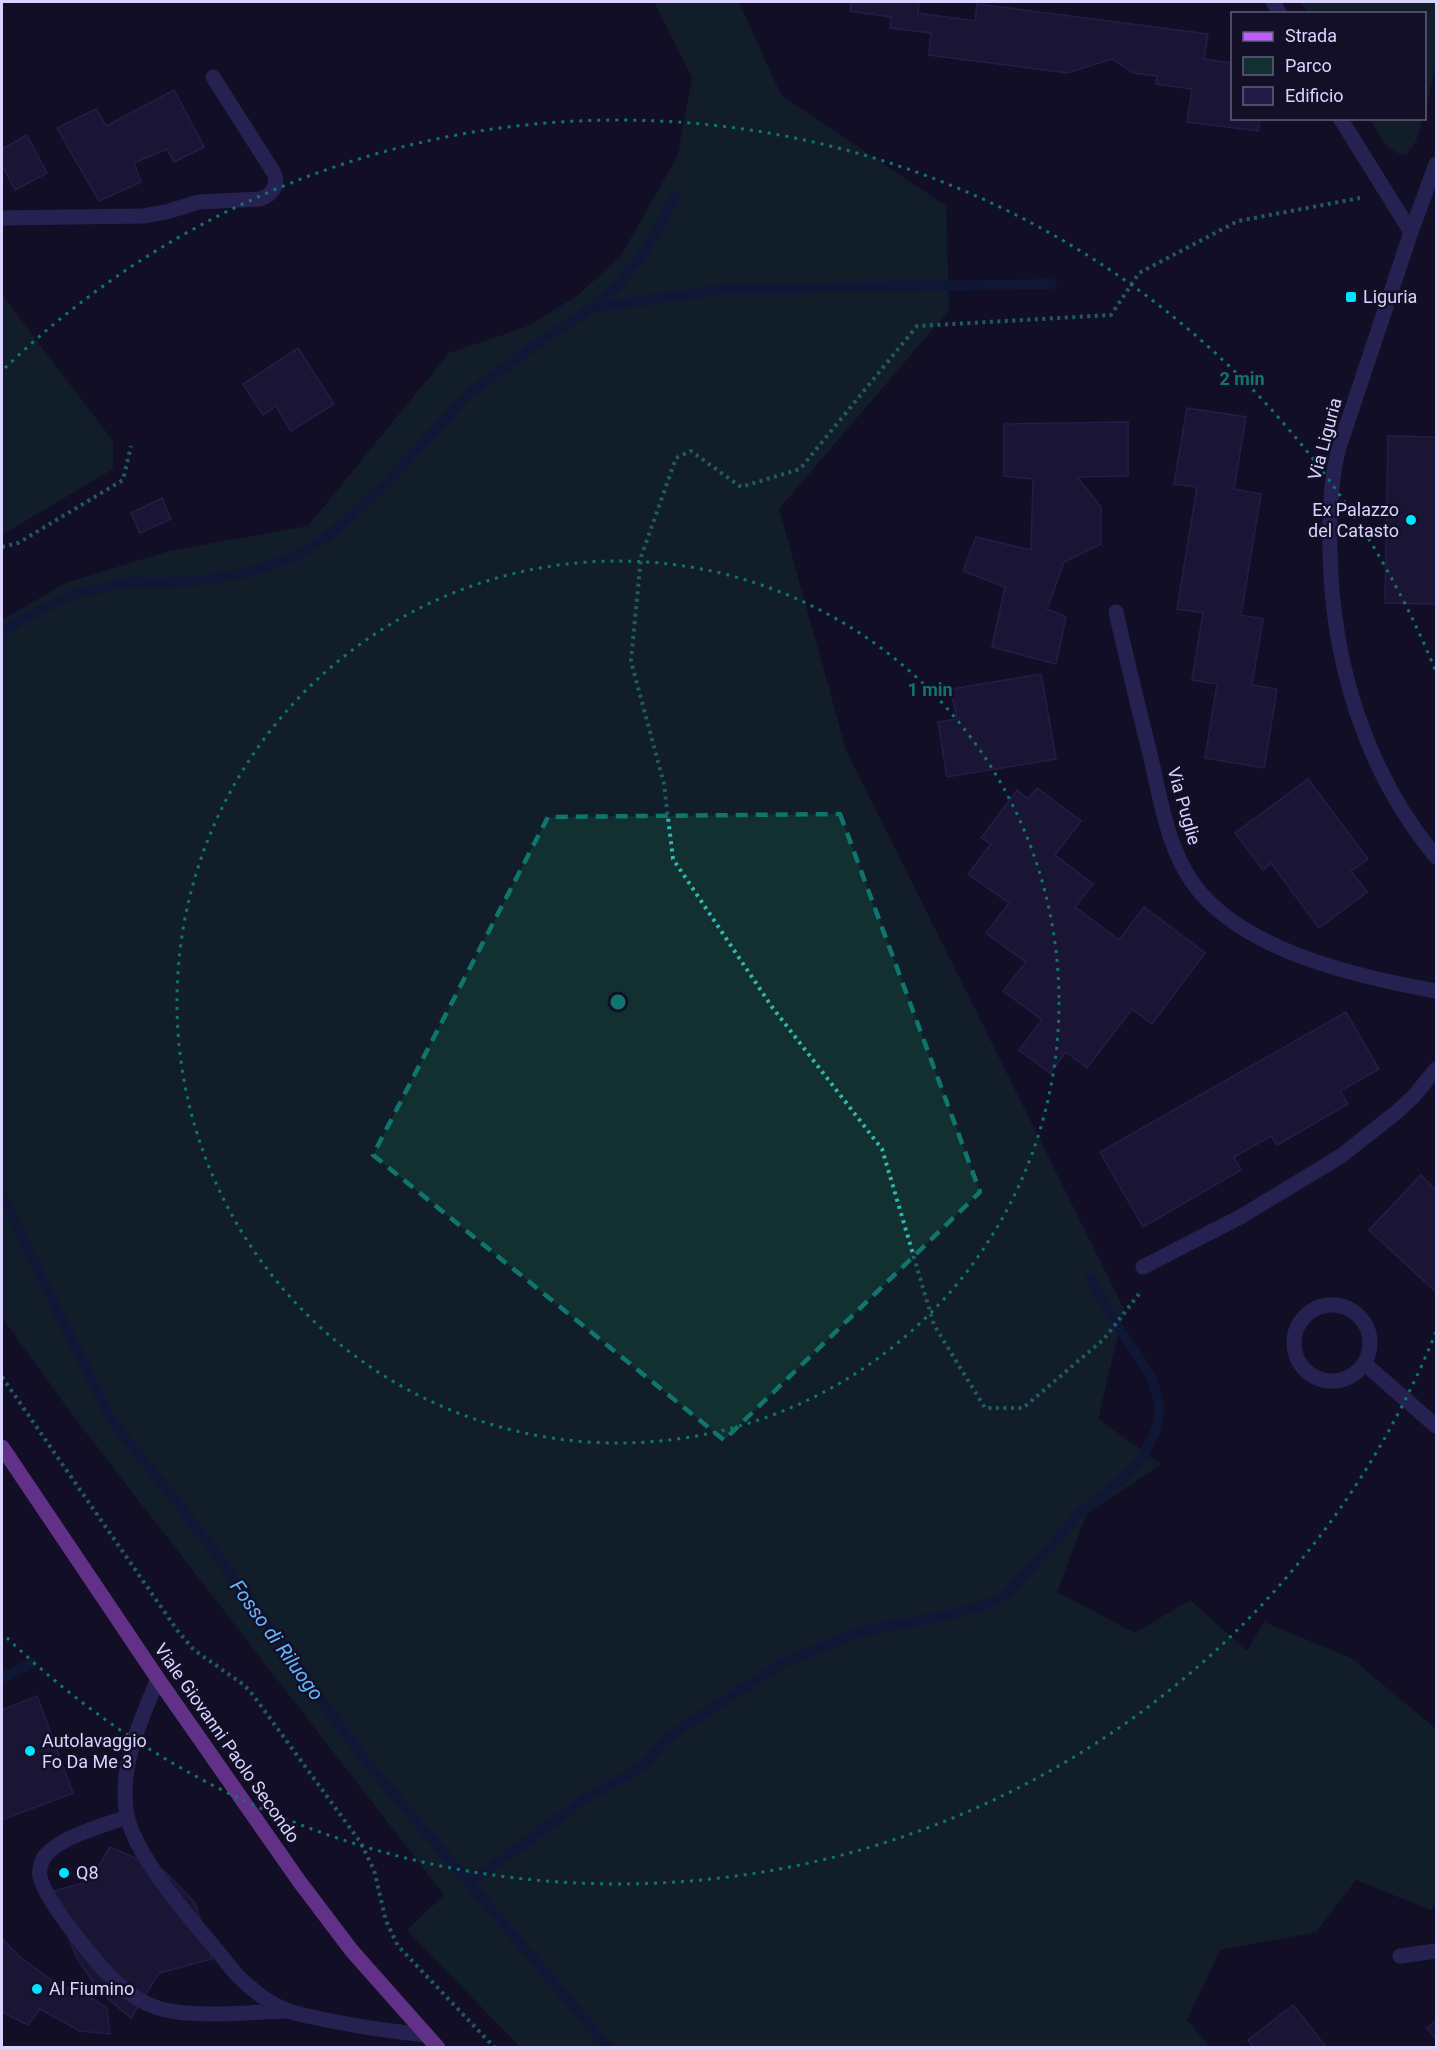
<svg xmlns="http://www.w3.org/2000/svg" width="1438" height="2049" font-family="Roboto,sans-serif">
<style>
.green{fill:#12302f}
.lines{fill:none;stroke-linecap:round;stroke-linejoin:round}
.stream{stroke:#0c2248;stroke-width:10}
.building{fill:#241b47;stroke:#3b2d73;stroke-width:1.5}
.path{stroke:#2fb8b0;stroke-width:4;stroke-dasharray:3 4.5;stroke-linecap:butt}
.minor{stroke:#3d3a85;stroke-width:15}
.major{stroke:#c25bff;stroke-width:15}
.marked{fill:none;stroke:#0f766e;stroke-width:4.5;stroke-dasharray:12 8;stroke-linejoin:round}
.ring{fill:none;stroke:#0f766e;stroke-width:3;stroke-dasharray:3 6}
.poi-dot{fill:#00e5ff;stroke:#130f26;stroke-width:2}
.labels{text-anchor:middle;stroke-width:5;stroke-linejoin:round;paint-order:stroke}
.poi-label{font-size:18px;fill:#d9d4ff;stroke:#130f26;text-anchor:start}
.street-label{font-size:18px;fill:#d9d4ff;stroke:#130f26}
.water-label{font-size:20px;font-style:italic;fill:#62b6ff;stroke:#130f26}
.centre{fill:#0f766e;stroke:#130f26;stroke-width:3}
.ring-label{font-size:18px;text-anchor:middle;font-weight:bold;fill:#0f766e;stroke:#130f26;stroke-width:5;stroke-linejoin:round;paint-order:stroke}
</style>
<rect width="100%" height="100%" fill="#130f26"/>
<!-- green -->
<g class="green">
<path d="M654 2H739L781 95 946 206 949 310 779 509 846 750 1124 1309 1098 1419 1161 1464 1086 1515 1057 1592 1135 1633 1190 1600 1247 1651 1264 1622 1351 1658 1436 1729V1902L1431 1910 1356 1880 1316 1932 1220 1950 1187 2020 1210 2047H520L407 1930 444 1895 71 1413 2 1317V620L66 583 169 551 308 526 449 353 526 327 577 296 621 256 678 155 692 77Z"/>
<path d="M1300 2H1436V65L1425 111 1424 14 1308 13Z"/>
<path d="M1370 119H1422L1416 141 1406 155C1387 153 1378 133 1370 119Z"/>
<path d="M2 295 113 441V469L5 533H2Z"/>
</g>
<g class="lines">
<!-- stream -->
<g class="stream">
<path d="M592 308 726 289 1052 284"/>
<path d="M2 634 21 620 73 594 129 582 163 583 215 579 253 571 296 556 323 540 343 524 388 481 470 392 551 334 581 316 619 284 642 254 661 224 675 195"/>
<path d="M2 1196 110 1418 190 1519 287 1651 359 1753 609 2048"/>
<path d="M2 1678 32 1663"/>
<path d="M469 1883 592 1794 604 1789 646 1763 664 1741 686 1725 786 1661 864 1631 954 1614 982 1606 1007 1594 1069 1526 1077 1515 1127 1475 1145 1454 1156 1429 1160 1407 1152 1379 1137 1354 1121 1331 1090 1279"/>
</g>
</g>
<!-- building -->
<g class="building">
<path d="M851 2H919L918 13 975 21 977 4 1208 34 1204 59 1232 63V118H1260L1258 131 1187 122 1192 89 1156 84 1157 76 1133 73 1112 59 1067 73 929 55 931 33 890 28 891 17 850 11Z"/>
<path d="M174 90 204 147 174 162 167 149 134 163 141 182 99 201 57 128 96 109 106 126Z"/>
<path d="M27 135 47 173 15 190 2 165V149Z"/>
<path d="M298 348 334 404 291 431 276 406 263 415 243 384Z"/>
<path d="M1187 408 1246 417 1234 489 1261 494 1241 615 1263 619 1252 685 1277 689 1264 768 1205 758 1217 684 1192 680 1203 613 1177 609 1197 487 1174 484Z"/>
<path d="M1128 422V476L1077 477 1101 507V544L1064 562 1047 609 1066 617 1056 664 992 647 1005 587 963 571 976 537 1031 550 1033 479 1004 476V424Z"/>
<path d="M1388 436 1436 437V604L1385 603Z"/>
<path d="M162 498 171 519 140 533 131 513Z"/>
<path d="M1041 674 1056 759 947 777 938 722 957 719 951 689Z"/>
<path d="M1308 779 1368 859 1351 871 1367 892 1319 928 1271 863 1263 870 1235 833Z"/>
<path d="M1037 788 1081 821 1055 855 1093 884 1075 907 1119 940 1144 907 1205 953 1152 1024 1132 1009 1087 1068 1066 1052 1050 1073 1019 1050 1042 1020 1003 991 1026 962 986 933 1009 903 968 874 991 844 981 838 1017 790 1028 799Z"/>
<path d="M1346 1012 1379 1069 1340 1091 1348 1104 1277 1145 1271 1136 1234 1157 1241 1170 1143 1227 1100 1152Z"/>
<path d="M1421 1175 1436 1190V1292L1369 1230Z"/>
<path d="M37 1696 73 1793 2 1820V1710Z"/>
<path d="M110 1847 163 1870 195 1903 212 1959 159 1973 131 2018 100 1992 78 1960 59 1915 53 1891 90 1881Z"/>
<path d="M2 1939 20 1957 57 1984 87 1995 107 2008 110 2034 80 2031 40 2009 28 2025 2 2012Z"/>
<path d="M1293 2005 1327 2048H1253L1248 2040Z"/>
<path d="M1436 2020V2040L1427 2028Z"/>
</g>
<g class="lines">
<!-- path -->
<g class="path">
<path d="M2 547 18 543 123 480 131 446"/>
<path d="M1139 1294 1104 1339 1023 1408H985L934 1325 882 1149 772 1007 673 859 664 784 631 661 641 557 676 458 691 451 741 487 800 469 917 326 1111 315 1139 273 1238 221 1360 198"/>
<path d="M2 1377 177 1630 194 1650 244 1685 253 1695 361 1843 374 1870 386 1921 398 1946 495 2048"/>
</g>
<!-- minor -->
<g class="minor">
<path d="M1273 2 1280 14"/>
<path d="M1340 118 1411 232"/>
<path d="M1436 164 1411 232 1338 451C1330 484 1329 517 1330 551 1332 662 1365 771 1436 857"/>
<path d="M2 218 143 216 166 212 199 202 260 199C272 195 279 186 274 173L213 77"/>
<path d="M1116 612C1127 661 1139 710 1151 758 1161 802 1168 850 1195 886 1245 952 1359 977 1436 991"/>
<path d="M1143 1267 1242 1216 1341 1156 1398 1111 1414 1096 1436 1069"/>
<circle cx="1332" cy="1343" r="38"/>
<path d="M1365 1364 1436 1426"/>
<path d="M158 1679C140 1721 118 1769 127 1815 134 1853 184 1911 209 1941 219 1952 228 1965 238 1976 251 1989 269 2003 286 2010 296 2014 307 2016 317 2018 353 2026 389 2031 426 2035"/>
<path d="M127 1817C105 1825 55 1838 43 1859 40 1865 39 1871 40 1877 45 1900 98 1966 117 1983 128 1993 141 2002 155 2007 189 2019 249 2012 286 2011"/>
<path d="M1400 1956 1436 1951"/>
</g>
<!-- major -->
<path class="major" d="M2 1447 158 1679 299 1881 352 1951 438 2048"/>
</g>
<!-- marked area -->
<path d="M0 0H1438V2049H0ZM840 814 980 1192 724 1440 373 1155 548 817Z" fill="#130f26" fill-opacity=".55" fill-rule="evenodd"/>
<path class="marked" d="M840 814 980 1192 724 1440 373 1155 548 817Z"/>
<!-- distance rings -->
<g class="ring">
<circle cx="618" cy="1002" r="441"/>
<path d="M1436 1332A882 882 0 0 1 5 1636M5 368A882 882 0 0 1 1436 672"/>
</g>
<!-- markers -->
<g class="poi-dot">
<rect x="1345" y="291" width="12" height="12" rx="3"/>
<circle cx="1411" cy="520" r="6"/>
<circle cx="30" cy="1751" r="6"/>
<circle cx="64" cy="1873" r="6"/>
<circle cx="37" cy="1989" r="6"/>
</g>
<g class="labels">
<!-- poi labels -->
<g class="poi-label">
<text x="1363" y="303">Liguria</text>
<text x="1399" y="516" text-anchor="end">Ex Palazzo<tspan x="1399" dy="21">del Catasto</tspan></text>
<text x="42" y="1747">Autolavaggio<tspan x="42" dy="21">Fo Da Me 3</tspan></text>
<text x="76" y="1879">Q8</text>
<text x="49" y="1995">Al Fiumino</text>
</g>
<!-- street labels -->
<g class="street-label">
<text transform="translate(1325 439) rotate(-75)" y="6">Via Liguria</text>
<text transform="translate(1184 806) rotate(74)" y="6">Via Puglie</text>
<text transform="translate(227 1743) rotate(55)" y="6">Viale Giovanni Paolo Secondo</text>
</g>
<!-- water labels -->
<g class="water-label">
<text transform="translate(277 1640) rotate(54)" y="7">Fosso di Riluogo</text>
</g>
</g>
<circle cx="618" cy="1002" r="9" class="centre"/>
<g class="ring-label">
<text x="1242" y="385">2 min</text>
<text x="930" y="696">1 min</text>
</g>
<!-- border -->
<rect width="1438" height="2049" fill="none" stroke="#d9d4ff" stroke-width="6"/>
<!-- legend -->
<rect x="1231" y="12" width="195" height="108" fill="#130f26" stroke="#625e7d" stroke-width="1.5"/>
<rect x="1243" y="32" width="30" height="9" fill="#c25bff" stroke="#625e7d" stroke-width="1.5"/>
<text x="1285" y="42" font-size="18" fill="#d9d4ff">Strada</text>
<rect x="1243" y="57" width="30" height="18" fill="#12302f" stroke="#625e7d" stroke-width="1.5"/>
<text x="1285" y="72" font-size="18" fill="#d9d4ff">Parco</text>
<rect x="1243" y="87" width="30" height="18" fill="#241b47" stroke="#625e7d" stroke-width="1.5"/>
<text x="1285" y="102" font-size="18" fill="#d9d4ff">Edificio</text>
</svg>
